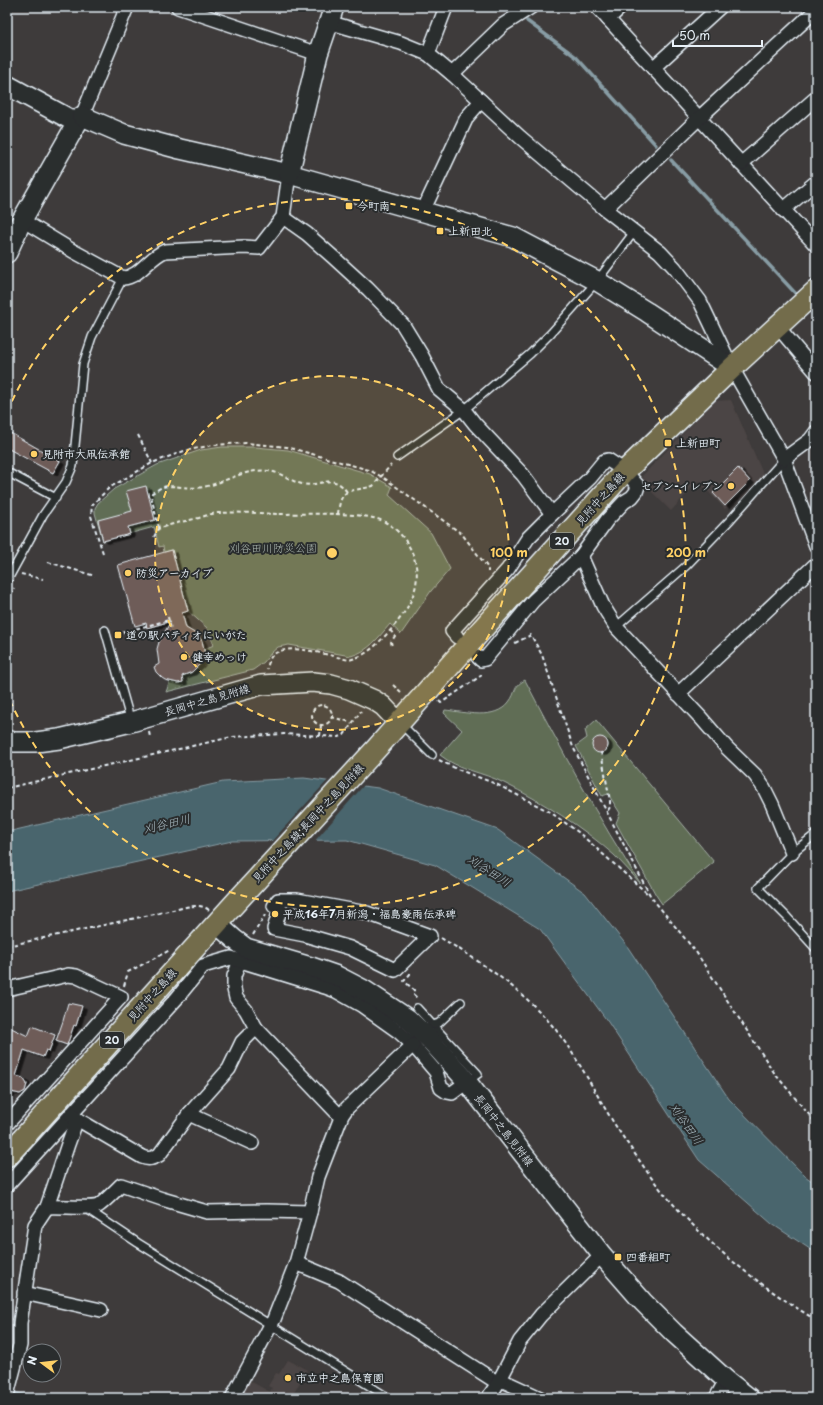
<svg xmlns="http://www.w3.org/2000/svg" width="823" height="1405" font-family="'Playpen Sans','Klee One',sans-serif">
<style>
.built{fill:#4c4544}
.green{fill:#606d55;stroke:#a4afa6}
.water{fill:#48656d;stroke:#889da5}
.pier{fill:#3e3b3b}
.lines{fill:none;stroke-linecap:round;stroke-linejoin:round}
.stream{stroke:#889da5;stroke-width:3.5}
.building{fill:#6e5c59;stroke:#e8f1f8;filter:url(#shadow)}
.lane-casing{stroke:#e8f1f8;stroke-width:10}
.street-casing{stroke:#e8f1f8;stroke-width:16}
.secondary-casing{stroke:#e8f1f8;stroke-width:22}
.primary-casing{stroke:#e8f1f8;stroke-width:24}
.path{stroke:#e8f1f8;stroke-width:2;stroke-dasharray:4 3;stroke-linecap:butt}
.lane{stroke:#2a2d2e;stroke-width:7}
.street{stroke:#2a2d2e;stroke-width:13}
.secondary{stroke:#2a2d2e;stroke-width:19}
.primary{stroke:#736c4b;stroke-width:21}
.ring{fill:none;stroke:#ffd166;stroke-width:2;stroke-dasharray:7 5}
.poi-dot{fill:#ffd166;stroke:#2a2d2e;stroke-width:1.5}
.labels{text-anchor:middle;stroke-width:4;stroke-linejoin:round;paint-order:stroke}
.shield{fill:#2a2d2e;stroke:#afb6bb;stroke-width:1}
.shield-label{font-size:10px;font-weight:bold;fill:#e8f1f8}
.poi-label{font-size:11px;font-weight:bold;fill:#e8f1f8;stroke:#2a2d2e;text-anchor:start}
.street-label{font-size:11px;fill:#e8f1f8;stroke:#2a2d2e}
.park-label{font-size:11px;fill:#abb6af;stroke:#2a2d2e}
.water-label{font-size:12px;font-style:italic;fill:#a8b9c0;stroke:#2a2d2e}
.centre{fill:#ffd166;stroke:#2a2d2e;stroke-width:2}
.ring-label{font-size:12px;text-anchor:middle;font-weight:bold;fill:#ffd166;stroke:#2a2d2e;stroke-width:4;stroke-linejoin:round;paint-order:stroke}
</style>
<defs>
<filter id="shadow"><feDropShadow dx="4.5" dy="2.5" stdDeviation="0" flood-color="#0009"/></filter>
</defs>
<rect width="100%" height="100%" fill="#3e3b3b"/>
<filter id="ink" filterUnits="userSpaceOnUse"><feTurbulence type="fractalNoise" baseFrequency=".025" numOctaves="2"/><feDisplacementMap in="SourceGraphic" scale="8" xChannelSelector="R" yChannelSelector="G"/><feConvolveMatrix kernelMatrix="1 2 1 2 8 2 1 2 1" color-interpolation-filters="sRGB"/></filter>
<g filter="url(#ink)">
<!-- built -->
<g class="built">
<path d="M731 400 764 476 743 501 737 497 725 509 698 481 671 511 650 490 642 476 715 401Z"/>
<path d="M288 1360 307 1370 291 1398H239L250 1381 270 1392 272 1388 268 1386 276 1373 279 1374Z"/>
</g>
<!-- green -->
<g class="green">
<path d="M222 447H255L288 450 370 474 392 487 389 495 431 533 450 569 431 591 401 634 390 624C378 638 369 651 351 656L289 645 278 647 271 653 264 662 253 670 166 692 170 681 182 682V675C195 671 205 664 204 649L214 645 207 628 188 611 172 550 164 552 163 546 159 547 154 527 103 541 95 513V508L98 503 114 489 157 465 201 450Z"/>
<path d="M525 680C561 749 598 819 641 884 632 874 623 864 614 855 581 826 543 802 504 783 483 772 458 770 440 755L462 730 444 713 445 710C465 712 495 721 509 702 517 692 512 687 525 680Z"/>
<path d="M596 720 714 862 662 904 656 895 616 823 620 813 608 794 602 796 576 746 587 738 585 730Z"/>
</g>
<!-- water -->
<path class="water" d="M304 778 378 788 498 830 585 893 627 946 729 1099 805 1176 816 1184V1253L772 1224 699 1160 608 1022 540 929 435 865 347 840 232 841 7 891V832L223 782Z"/>
<!-- pier -->
<path class="pier" d="M328 780 365 784 313 843H270Z"/>
<g class="lines">
<!-- stream -->
<g class="stream">
<path d="M505 7 508 9"/>
<path d="M527 21 576 57 656 145"/>
<path d="M671 160 797 295"/>
<path d="M811 311 816 316"/>
<path d="M10 1393 40 1398"/>
</g>
</g>
<!-- building -->
<g class="building">
<path d="M7 431 60 461 53 473 7 448Z"/>
<path d="M738 468 750 481 725 506 713 493Z"/>
<path d="M146 486 155 520 128 527 130 534 103 541 98 520 132 511 126 491Z"/>
<path d="M172 550 188 611 182 613 186 628 198 635 202 641 204 649V657L200 664 192 672 182 676 183 682 178 683 165 680 162 678 156 672 154 667 159 664 157 649 159 642 171 621 147 628 146 623 135 626 118 565Z"/>
<circle cx="600" cy="745" r="8"/>
<path d="M68 1003 82 1006 76 1026 74 1025 67 1045 56 1041 63 1021Z"/>
<path d="M7 1026 28 1036 32 1026 55 1035 49 1051 46 1050 43 1057 24 1050 16 1076 23 1078 27 1084 25 1091 20 1094 11 1092 9 1097H7Z"/>
</g>
<g class="lines">
<!-- lane casing -->
<g class="lane-casing">
<g id="lane">
<path d="M397 457 464 410 530 354 551 333 597 281 634 232"/>
<path d="M7 472 56 498"/>
<path d="M7 581 43 515 66 482 73 466 83 364 92 337 123 278"/>
<path d="M616 627 686 566 731 519 784 459"/>
<path d="M105 630 131 722"/>
<path d="M401 724 432 755"/>
<path d="M816 834 792 853 758 888 787 917 816 949"/>
<path d="M417 1008 478 1074 467 1082"/>
<path d="M430 1026 439 1023 461 1002"/>
<path d="M87 1209 138 1243 389 1398"/>
</g>
</g>
<!-- street casing -->
<g class="street-casing">
<g id="street">
<path d="M178 7 318 54"/>
<path d="M597 7 816 245"/>
<path d="M608 19 621 7"/>
<path d="M328 22 401 43 428 54 452 74 520 137 605 209 660 252 675 268 700 301 732 368 784 459 816 546"/>
<path d="M428 54 446 7"/>
<path d="M653 68 720 7"/>
<path d="M452 74 503 25 531 7"/>
<path d="M77 123 82 116 127 7"/>
<path d="M741 164 816 98"/>
<path d="M605 209 699 118 816 10"/>
<path d="M783 210 816 182"/>
<path d="M423 211 467 117 481 101"/>
<path d="M283 217 307 234 333 257 368 289 403 325 422 356 439 389 464 410 475 424 523 475 552 514"/>
<path d="M22 220 73 251 123 278C140 277 149 257 165 251L244 247 259 248 283 217 289 174"/>
<path d="M778 327 816 372"/>
<path d="M784 459 810 440 816 432"/>
<path d="M581 556 603 606 616 627 701 718 727 748 755 775 764 788 772 804 792 853"/>
<path d="M457 637 452 631 508 569 528 538 552 514 590 478 604 461 608 460 625 471 638 486 636 492 632 497 624 502 607 520 581 556 533 601 485 659 481 660 478 657"/>
<path d="M678 694 816 564"/>
<path d="M278 900H297L367 913 430 936 395 970 350 948 305 935 274 929 280 910 274 906Z"/>
<path d="M7 989 68 975 76 976 121 997 7 1124"/>
<path d="M256 1028 341 1117"/>
<path d="M189 1114 229 1069 242 1042 256 1028 246 1010 236 998 234 989V976L240 961"/>
<path d="M77 1119 142 1157C149 1160 153 1158 159 1155L189 1114 252 1143"/>
<path d="M7 1185 177 998 203 966 231 958 325 987 336 991 361 1005 399 1032 413 1045 436 1072 441 1088 447 1092 452 1093 467 1082"/>
<path d="M47 1207C59 1206 90 1209 98 1206 103 1203 116 1190 121 1185L162 1199 207 1212 267 1211 310 1212"/>
<path d="M296 1263 339 1281 498 1383"/>
<path d="M24 1293 101 1310"/>
<path d="M499 1379 540 1398"/>
<path d="M7 1395 20 1345V1323L35 1225 47 1207 68 1144 77 1119 71 1114"/>
<path d="M232 1398 274 1319 296 1263 310 1212 318 1177 342 1115 347 1108 413 1045"/>
<path d="M488 1398 498 1383 520 1341 541 1315 602 1255"/>
<path d="M716 1398 726 1380"/>
</g>
</g>
<!-- secondary casing -->
<g class="secondary-casing">
<g id="secondary">
<path d="M7 85 77 123 22 220 7 253"/>
<path d="M82 116 124 134 180 149 289 174 513 237 597 281 647 312 732 368"/>
<path d="M289 174 318 54 334 7"/>
<path d="M7 740 14 742H36L59 739 131 722 261 685 313 682 331 684 349 689 374 700 383 706 399 723"/>
<path d="M217 924 234 939 246 948 311 967 337 976 364 990 408 1019 428 1038 464 1078 602 1255 643 1302 674 1333 726 1380 749 1398"/>
</g>
</g>
<!-- primary casing -->
<g class="primary-casing">
<path id="primary" d="M7 1156 237 901 376 749 485 626 625 471 732 368 816 291"/>
</g>
<!-- path -->
<g class="path">
<path d="M138 435 152 463"/>
<path d="M338 514C341 485 350 493 373 486L391 465"/>
<path d="M159 528 151 496 152 493C156 491 160 488 163 487 174 484 190 490 203 487 224 483 246 468 268 471 281 472 290 481 302 484 321 488 332 471 347 492"/>
<path d="M154 537 158 529C171 524 185 521 199 518 205 516 212 513 219 513 238 512 258 513 277 514 302 514 365 511 385 522 410 536 424 568 413 595 408 610 396 624 386 635 374 647 366 656 349 660 331 656 284 640 271 657 269 660 268 665 267 669"/>
<path d="M103 553 91 516 92 505 109 488 152 463 184 451 213 445 246 443 287 447 369 470 384 478 462 534 488 568V572"/>
<path d="M48 562 95 576"/>
<path d="M21 574 43 579"/>
<path d="M7 601 14 588"/>
<path d="M168 617 171 629"/>
<path d="M390 630 395 636 391 642 392 646"/>
<path d="M116 634 169 620"/>
<path d="M515 643 531 635 542 655 573 747 651 897 696 952 775 1074 816 1123"/>
<path d="M393 685 401 692"/>
<path d="M439 701 441 703 482 675"/>
<circle cx="322" cy="715" r="10"/>
<path d="M331 717 347 721 352 724"/>
<path d="M149 732 150 737"/>
<path d="M320 736 321 725"/>
<path d="M601 752 610 801V807L607 812"/>
<path d="M439 760 457 769 496 784 550 812 578 832 649 895"/>
<path d="M7 788 232 737 284 734 339 737 344 735 361 711"/>
<path d="M253 935 265 915"/>
<path d="M441 938C481 962 520 988 551 1024 578 1056 596 1096 619 1131 629 1146 640 1161 650 1176 696 1236 752 1281 816 1320"/>
<path d="M7 946 173 910C183 908 200 902 209 910"/>
<path d="M410 973V974L404 981 414 990V995L417 998"/>
<path d="M124 986 128 972 170 950"/>
</g>
<!-- lane -->
<use href="#lane" class="lane"/>
<!-- street -->
<use href="#street" class="street"/>
<!-- secondary -->
<use href="#secondary" class="secondary"/>
<!-- primary -->
<use href="#primary" class="primary"/>
</g>
</g>
<!-- distance rings -->
<circle cx="332" cy="553" r="177" fill="#ffd166" fill-opacity=".12"/>
<g class="ring">
<circle cx="332" cy="553" r="177"/>
<path d="M7 412A354 354 0 1 1 7 694"/>
</g>
<!-- markers -->
<g class="poi-dot">
<rect x="345" y="202" width="8" height="8" rx="2"/>
<rect x="436" y="227" width="8" height="8" rx="2"/>
<rect x="664" y="439" width="8" height="8" rx="2"/>
<circle cx="34" cy="454" r="4"/>
<circle cx="731" cy="486" r="4"/>
<circle cx="128" cy="573" r="4"/>
<rect x="114" y="631" width="8" height="8" rx="2"/>
<circle cx="184" cy="657" r="4"/>
<circle cx="275" cy="914" r="4"/>
<rect x="614" y="1253" width="8" height="8" rx="2"/>
<circle cx="288" cy="1378" r="4"/>
</g>
<g class="labels">
<!-- shield labels -->
<g class="shield">
<rect x="550" y="533" width="24" height="16" rx="3"/>
<rect x="100" y="1032" width="24" height="16" rx="3"/>
</g>
<g class="shield-label">
<text x="562" y="545">20</text>
<text x="112" y="1044">20</text>
</g>
<!-- poi labels -->
<g class="poi-label">
<text x="357" y="210">今町南</text>
<text x="448" y="235">上新田北</text>
<text x="676" y="447">上新田町</text>
<text x="42" y="458">見附市大凧伝承館</text>
<text x="723" y="490" text-anchor="end">セブン-イレブン</text>
<text x="136" y="577">防災アーカイブ</text>
<text x="126" y="639">道の駅パティオにいがた</text>
<text x="192" y="661">健幸めっけ</text>
<text x="283" y="918">平成16年7月新潟・福島豪雨伝承碑</text>
<text x="626" y="1261">四番組町</text>
<text x="296" y="1382">市立中之島保育園</text>
</g>
<!-- street labels -->
<g class="street-label">
<text transform="translate(600 499) rotate(-48)" y="4">見附中之島線</text>
<text transform="translate(207 700) rotate(-16)" y="4">長岡中之島見附線</text>
<text transform="translate(308 823) rotate(-47)" y="4">見附中之島線;長岡中之島見附線</text>
<text transform="translate(152 995) rotate(-48)" y="4">見附中之島線</text>
<text transform="translate(504 1130) rotate(52)" y="4">長岡中之島見附線</text>
</g>
<!-- park labels -->
<g class="park-label">
<text x="273" y="552">刈谷田川防災公園</text>
</g>
<!-- water labels -->
<g class="water-label">
<text transform="translate(167 824) rotate(-13)" y="4">刈谷田川</text>
<text transform="translate(489 871) rotate(33)" y="4">刈谷田川</text>
<text transform="translate(686 1124) rotate(55)" y="4">刈谷田川</text>
</g>
</g>
<circle cx="332" cy="553" r="6" class="centre"/>
<g class="ring-label">
<text x="509" y="557">100 m</text>
<text x="686" y="557">200 m</text>
</g>
<!-- margin -->
<rect width="823" height="1405" fill="none" stroke="#2a2d2e" stroke-width="24"/>
<rect x="12" y="12" width="799" height="1381" fill="none" stroke="#e8f1f8" stroke-width="1.5" filter="url(#ink)"/>
<!-- north arrow -->
<g transform="translate(42 1363) rotate(285)"><circle r="19" fill="#2a2d2e" stroke="#767b7f"/>
<path d="M0-3L7 15L0 10L-7 15Z" fill="#ffd166"/>
<text y="-6" font-size="11" font-weight="bold" text-anchor="middle" fill="#e8f1f8">N</text>
</g>
<!-- scale -->
<path d="M673 40v6h89v-6" fill="none" stroke="#e8f1f8" stroke-width="2"/>
<text x="679" y="40" font-size="12" fill="#e8f1f8" stroke="#2a2d2e" stroke-width="3" paint-order="stroke">50 m</text>
</svg>
